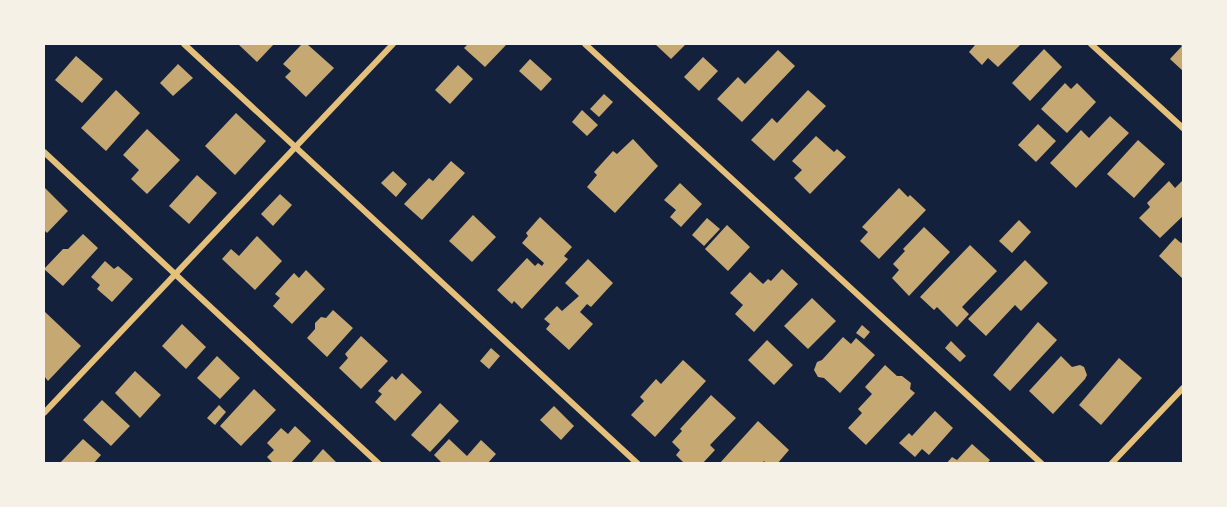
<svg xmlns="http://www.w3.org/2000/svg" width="1227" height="507" font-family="Overpass,sans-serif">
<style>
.building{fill:#c6a872}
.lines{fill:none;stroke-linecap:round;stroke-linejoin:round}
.minor{stroke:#e5c07b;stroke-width:6}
</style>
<rect width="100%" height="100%" fill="#14213d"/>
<!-- building -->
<g class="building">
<path d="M238 44H274L257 62Z"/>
<path d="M302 44H307L334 68 306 97 285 77 291 71 283 64Z"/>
<path d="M468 44H507L485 67 464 48Z"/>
<path d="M655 44H686L671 59Z"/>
<path d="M974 44H1021L998 67 988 58 982 65 969 52 975 45Z"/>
<path d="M1179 44H1184V72L1170 59 1182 46Z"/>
<path d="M1044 49 1062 67 1030 101 1012 83Z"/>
<path d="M778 50 795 66 742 122 717 99 738 77 745 84Z"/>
<path d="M76 56 103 79 82 103 55 80Z"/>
<path d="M703 57 718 71 699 91 684 77Z"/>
<path d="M530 59 552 79 541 91 519 71Z"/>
<path d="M178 64 193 78 173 96 160 83Z"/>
<path d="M458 65 473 79 450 104 435 90Z"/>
<path d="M1065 83 1071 89 1077 83 1096 102 1067 133 1041 109Z"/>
<path d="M116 90 140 113 106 151 81 128Z"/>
<path d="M808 90 826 106 774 161 751 140 772 118 777 123Z"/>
<path d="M604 94 613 102 599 117 590 109Z"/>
<path d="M582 110 598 125 587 136 572 122Z"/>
<path d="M236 113 266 141 235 175 205 146Z"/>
<path d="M1110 116 1129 133 1076 188 1050 163 1081 130 1089 138Z"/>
<path d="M1038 124 1056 141 1036 162 1018 145Z"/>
<path d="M147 129 180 160 147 194 131 179 139 170 123 155Z"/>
<path d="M816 136 834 152 837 149 846 157 810 194 794 178 802 170 792 161Z"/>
<path d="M633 139 658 166 615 213 587 187 597 175 594 172 613 151 617 154Z"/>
<path d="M1138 140 1165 164 1134 198 1107 174Z"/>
<path d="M451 161 465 173 422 220 404 204 429 178 433 181Z"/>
<path d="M393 171 407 184 396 197 381 183Z"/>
<path d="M197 175 217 193 189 224 169 206Z"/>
<path d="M1184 179V215L1160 238 1139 218 1150 207 1147 203 1169 181 1175 188Z"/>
<path d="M680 183 702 204 681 227 670 217 676 210 664 200Z"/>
<path d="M45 188 68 211 47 233 44 230Z"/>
<path d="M899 188 908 197 910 195 926 210 879 259 860 241 868 232 862 227Z"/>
<path d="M280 194 292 205 273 226 261 214Z"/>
<path d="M473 215 496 237 472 262 449 241Z"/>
<path d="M540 217 572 247 564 256 568 259 522 309 514 301 512 304 497 290 527 258 535 266 538 263 542 266 544 263 522 243 528 236 526 233Z"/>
<path d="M707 218 720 229 704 246 692 235Z"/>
<path d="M1019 220 1031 232 1012 253 999 241Z"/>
<path d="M727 225 750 247 728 271 705 249Z"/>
<path d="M924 227 950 252 909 296 892 278 899 270 893 264 905 251 903 249Z"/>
<path d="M83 234 98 248 63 286 44 269 63 249H68Z"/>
<path d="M257 236 282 261 255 290 222 259 231 249 239 256Z"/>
<path d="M1175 238 1181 243 1184 241V280L1159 256Z"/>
<path d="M970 245 997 271 962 307 969 314 957 327 937 307 934 310 920 297Z"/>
<path d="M588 259 613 283 591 307 587 304 580 312 593 324 569 350 546 329 550 324 544 319 557 306 562 311 579 296 565 283Z"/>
<path d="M1025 260 1048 283 1021 311 1015 305 986 336 968 319Z"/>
<path d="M105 261 114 269 118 266 133 279 112 302 97 289 100 285 91 277Z"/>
<path d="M782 269 798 284 754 332 735 314 743 305 730 293 750 272 763 284 768 279 771 281Z"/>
<path d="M306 270 325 289 292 324 273 306 280 298 275 294 294 273 299 278Z"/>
<path d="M812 298 836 321 808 349 784 326Z"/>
<path d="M333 310 353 328 327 357 307 338 315 329V323L321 317 326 318Z"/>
<path d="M44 311 81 346 48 381 44 376Z"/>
<path d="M1038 322 1057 340 1010 391 993 375Z"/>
<path d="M182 324 206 347 186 369 162 346Z"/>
<path d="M862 325 870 332 864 339 856 333Z"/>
<path d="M361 336 388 361 361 389 339 368 348 358 345 354Z"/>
<path d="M843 337 851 344 856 338 875 355 840 393 824 378 818 377 814 370 817 362 822 360Z"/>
<path d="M767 340 793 365 774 385 748 360Z"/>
<path d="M951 341 966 356 960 362 945 348Z"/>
<path d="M491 348 500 356 489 369 480 361Z"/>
<path d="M217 356 240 378 220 399 197 378Z"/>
<path d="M1061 356 1072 367 1080 365 1084 367 1087 375 1085 379 1053 414 1029 391Z"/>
<path d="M1119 358 1142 378 1101 425 1079 405Z"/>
<path d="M683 360 706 381 655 437 631 415 644 401 640 397 656 379 661 384Z"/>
<path d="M885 365 897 376H902L911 383 910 389 915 393 866 445 848 428 862 413 858 409 872 394 865 387Z"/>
<path d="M135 371 161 395 140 418 115 393Z"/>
<path d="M402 373 422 392 395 421 375 402 382 394 378 391 392 376 396 380Z"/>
<path d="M254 389 276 410 241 446 220 426Z"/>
<path d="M711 395 736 418 710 445 715 450 702 464H685L676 455 680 450 672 442 682 431 680 429Z"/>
<path d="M102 400 130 426 111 446 83 420Z"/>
<path d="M440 403 459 421 430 452 411 435Z"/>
<path d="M219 405 226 412 215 425 207 418Z"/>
<path d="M554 406 574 426 561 440 540 420Z"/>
<path d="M935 411 953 428 929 455 922 449 915 457 899 443 909 433 912 436Z"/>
<path d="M758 421 789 450 777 464H767L764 461 762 464H719Z"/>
<path d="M295 426 311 441 290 464H274L267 457 274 450 267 443 281 428 288 434Z"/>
<path d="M83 439 101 455 93 464H59Z"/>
<path d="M449 439 467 456 481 440 496 454 487 464H443L434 455Z"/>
<path d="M972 444 990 460 987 464H946L952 457 957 460Z"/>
<path d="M323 449 338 464H310Z"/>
</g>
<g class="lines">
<!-- minor -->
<g class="minor">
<path d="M184 44 638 464"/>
<path d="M585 44 1042 464"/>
<path d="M1091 44 1184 129"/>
<path d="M44 152 379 464"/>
<path d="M44 413 393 44"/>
<path d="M1111 464 1184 387"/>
</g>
</g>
<!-- border -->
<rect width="1227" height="507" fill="none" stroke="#f6f1e7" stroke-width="90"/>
</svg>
